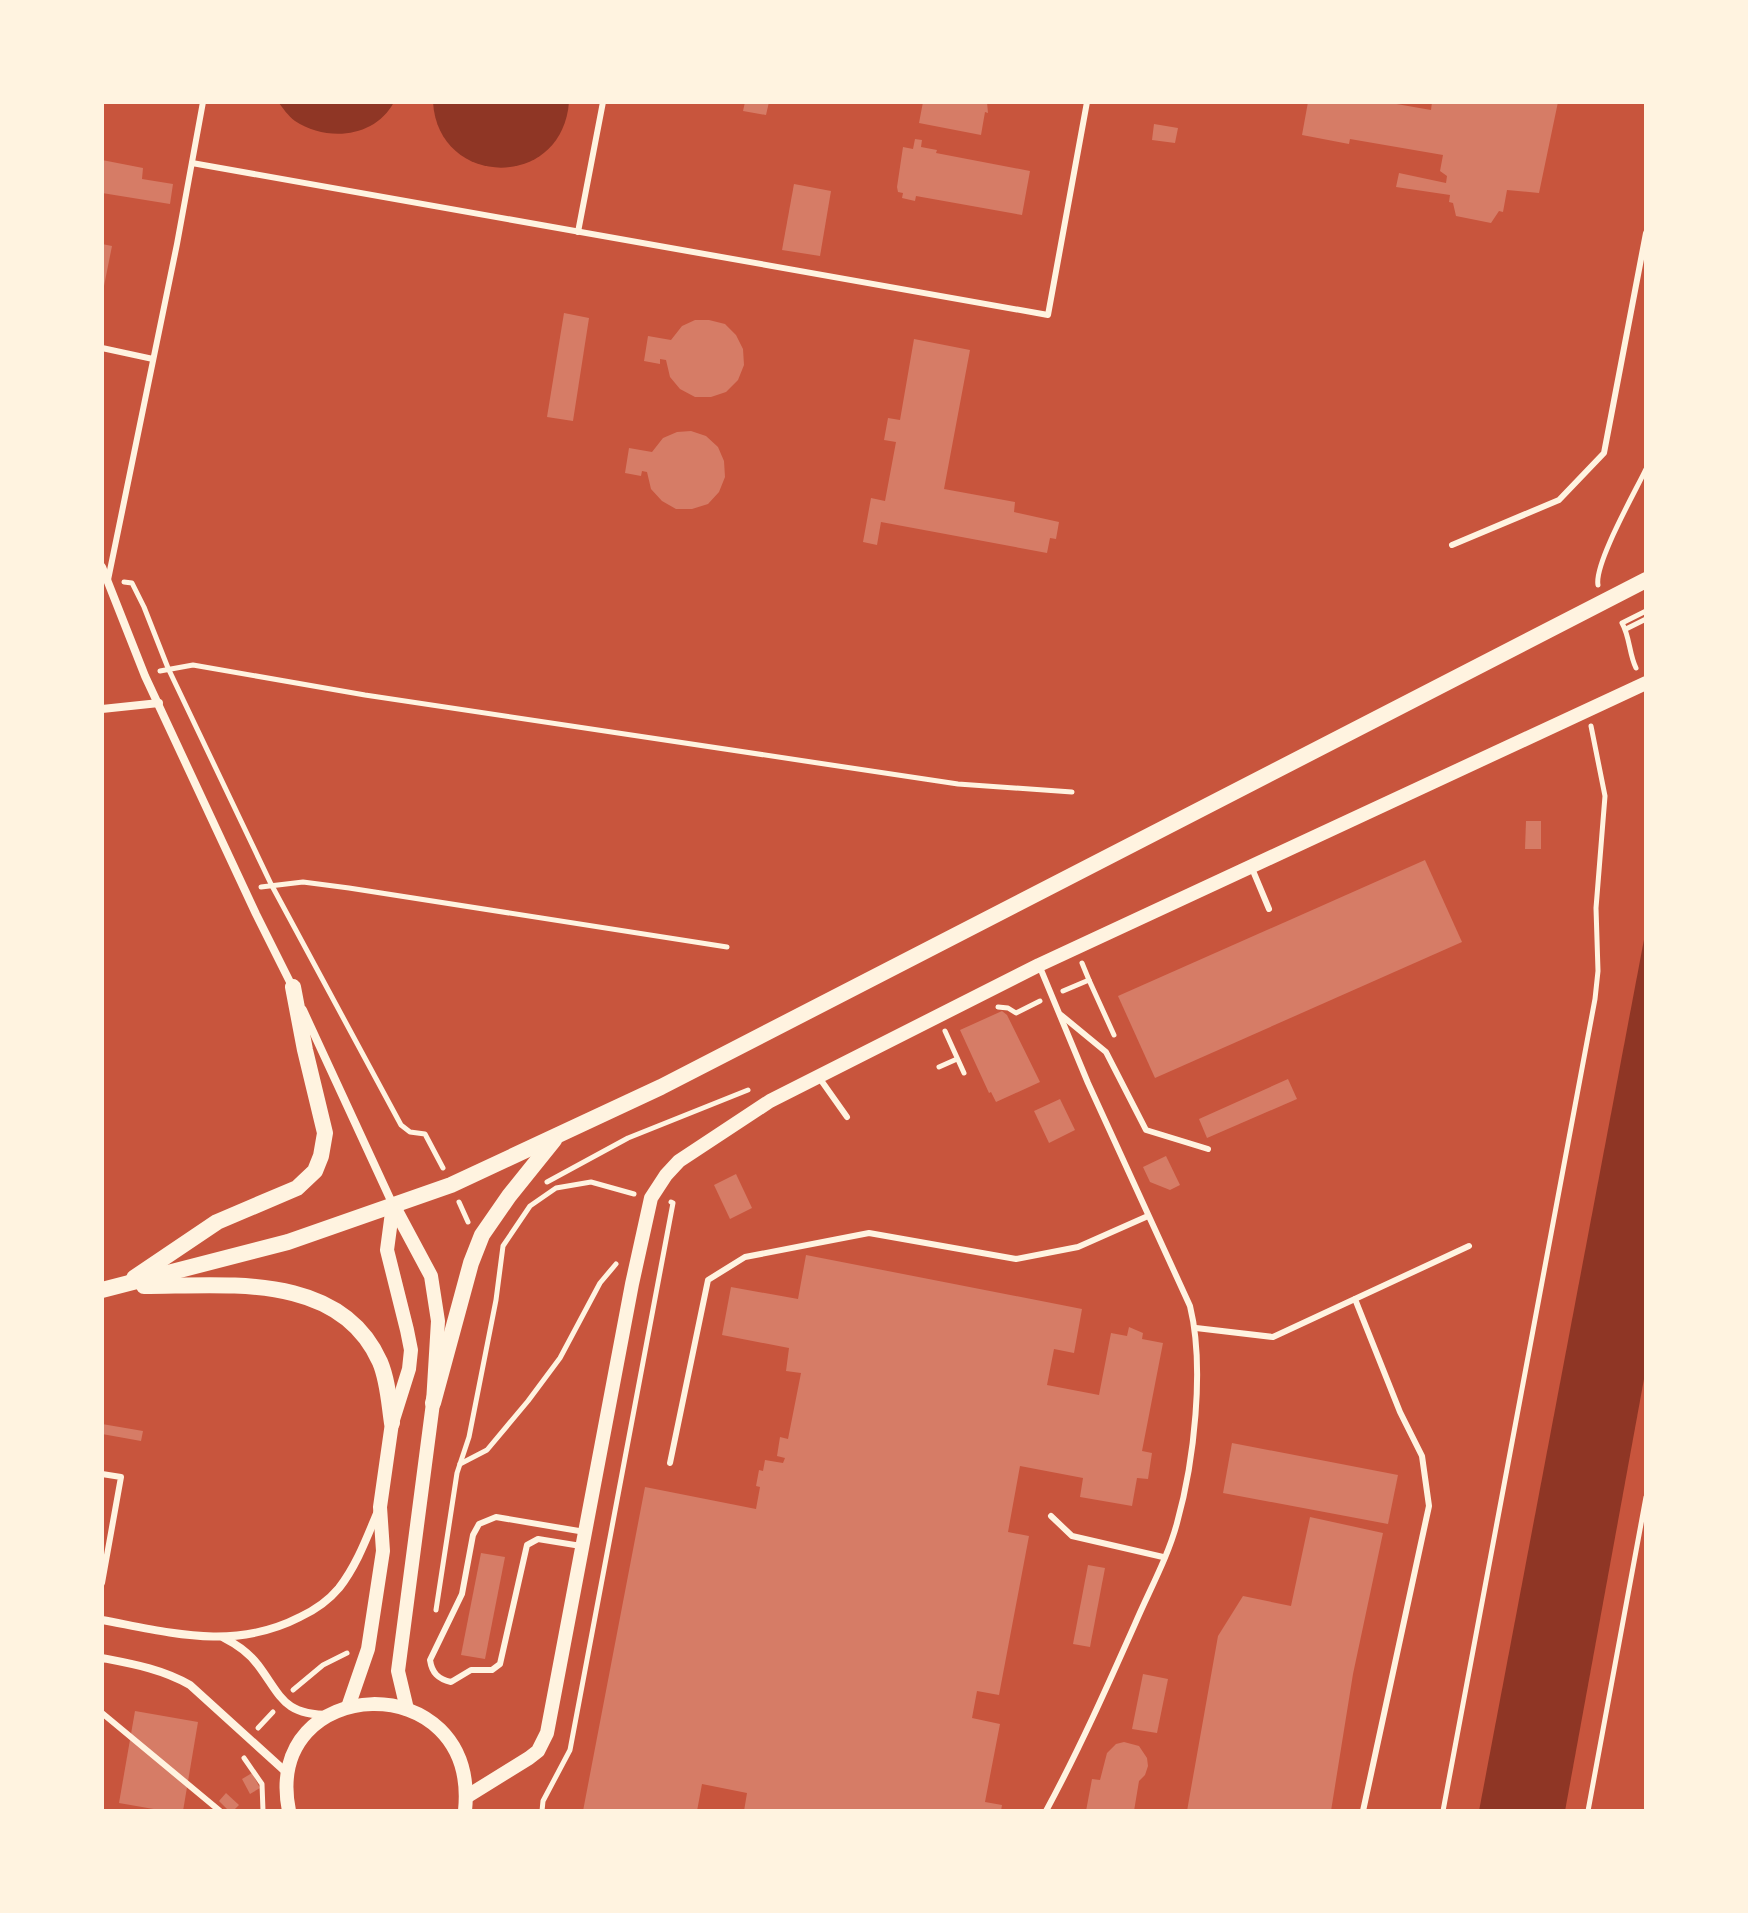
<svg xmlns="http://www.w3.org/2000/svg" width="1748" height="1913" font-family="Lato,sans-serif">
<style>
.water{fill:#8f3625}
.building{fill:#d67c66}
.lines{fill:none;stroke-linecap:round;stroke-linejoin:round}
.path{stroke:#fff3e0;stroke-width:5}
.service{stroke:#fff3e0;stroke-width:6}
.minor{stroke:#fff3e0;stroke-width:8}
.tertiary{stroke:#fff3e0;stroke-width:14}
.secondary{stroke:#fff3e0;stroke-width:16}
</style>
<rect width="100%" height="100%" fill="#c8553d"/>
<!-- water -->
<g class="water">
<path d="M278 102H394C375 138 327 142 295 121 288 116 283 108 278 102Z"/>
<path d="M433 102H569C562 191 438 188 433 102Z"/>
<path d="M1646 929V1368L1565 1811H1479Z"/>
</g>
<!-- building -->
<g class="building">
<path d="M745 102H769L766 115 743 111Z"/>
<path d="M923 102H987L988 113 985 112 981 135 919 123Z"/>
<path d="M1308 102H1385L1431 110 1432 102H1558L1539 193 1507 190 1503 212 1499 211 1491 223 1456 216 1453 203 1449 202 1450 195 1396 187 1399 173 1446 183 1447 176 1440 171 1443 155 1350 139 1349 144 1302 135Z"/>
<path d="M1154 124 1178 128 1175 143 1152 140Z"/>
<path d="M915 139 922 140 921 147 937 150 936 153 1030 171 1022 215 916 196 915 201 902 198 903 193 898 192 897 187 903 147 913 149Z"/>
<path d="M102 160 143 168 142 179 173 184 170 204 102 193Z"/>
<path d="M794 184 831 191 820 256 782 250Z"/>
<path d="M102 244 112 246 103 291H102Z"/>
<path d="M564 313 589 318 573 421 547 417Z"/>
<path d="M695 320H709L725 324 736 335 743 349 744 365 738 380 726 392 711 397H695L680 389 670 377 666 360 660 359V364L644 361 648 336 671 340 682 326Z"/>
<path d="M914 339 970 350 944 489 1015 502 1014 512 1059 522 1056 539 1050 538 1047 553 881 522 877 545 863 542 871 498 885 501 896 442 884 440 888 418 900 420Z"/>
<path d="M691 431 706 436 718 447 724 461 725 477 719 492 708 504 692 509H676L662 501 651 489 647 472 642 471 641 476 625 473 629 448 652 452 663 438 677 432Z"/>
<path d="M1526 821H1541V849H1525Z"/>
<path d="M1425 860 1462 942 1155 1078 1118 996Z"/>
<path d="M1002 1011 1007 1015 1040 1082 996 1102 991 1092 989 1093 960 1030Z"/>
<path d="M1288 1079 1297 1099 1207 1138 1199 1119Z"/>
<path d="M1060 1099 1075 1130 1049 1143 1034 1111Z"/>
<path d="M1166 1156 1180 1185 1170 1190 1150 1182 1143 1167Z"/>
<path d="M736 1174 752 1208 730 1219 714 1185Z"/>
<path d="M806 1255 1082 1309 1074 1353 1054 1349 1047 1385 1099 1395 1111 1333 1127 1336 1129 1327 1143 1333 1142 1339 1163 1343 1142 1451 1152 1453 1148 1479 1137 1478 1132 1506 1080 1497 1083 1478 1020 1466 1008 1532 1029 1536 999 1695 977 1691 972 1718 1000 1724 985 1802 1002 1805 1001 1811H744L747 1793 702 1784 697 1811H583L645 1487 756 1509 760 1487 756 1486 759 1470 763 1471 765 1460 783 1463 785 1458 777 1456 780 1437 788 1439 801 1373 786 1371 789 1348 722 1335 731 1287 798 1299Z"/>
<path d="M102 1424 143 1431 141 1441 102 1434Z"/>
<path d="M1232 1443 1398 1475 1388 1524 1223 1493Z"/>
<path d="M1310 1517 1383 1533 1353 1674 1331 1811H1187L1218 1636 1243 1596 1291 1606Z"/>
<path d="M481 1553 505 1557 485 1659 461 1655Z"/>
<path d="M1088 1565 1105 1568 1090 1647 1073 1644Z"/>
<path d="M1143 1674 1168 1679 1157 1733 1132 1729Z"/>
<path d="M135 1711 198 1722 183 1811H165L119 1803Z"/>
<path d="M1124 1742 1139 1746 1147 1758 1148 1766 1145 1775 1139 1781 1134 1811H1086L1092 1779 1100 1780 1107 1753 1116 1744Z"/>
<path d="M252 1773 260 1788 250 1794 242 1779Z"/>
<path d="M226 1793 239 1805 233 1811H229L219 1801Z"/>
</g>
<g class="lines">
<!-- path -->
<g class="path">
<path d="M124 582 132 583 144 607 168 668 271 884 401 1125 410 1132 425 1134 443 1168"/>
<path d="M1598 585C1594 564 1635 492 1646 469"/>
<path d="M1626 629 1646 619"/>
<path d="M1636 668C1629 654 1630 637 1622 623L1646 611"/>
<path d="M160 671 193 665 365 695 958 784 1072 792"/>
<path d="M261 887 303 882 349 888 727 947"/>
<path d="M1089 980 1114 1035"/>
<path d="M1063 991 1089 980 1082 963"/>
<path d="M998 1007 1008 1008 1016 1013 1040 1001"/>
<path d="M945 1031 964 1073"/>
<path d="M939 1067 957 1059"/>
<path d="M547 1182 628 1138 748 1090"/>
<path d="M459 1202 468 1222"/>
<path d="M460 1464 487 1450 528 1401 560 1358 600 1283 616 1264"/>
<path d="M436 1610 457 1473 469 1437 496 1300 503 1246 530 1206 556 1188 591 1182 634 1194"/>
<path d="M293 1690 323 1665 347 1653"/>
<path d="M258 1728 273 1712"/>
<path d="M244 1758 262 1784 263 1811"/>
<path d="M542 1811 543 1801 570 1750 673 1203 671 1202"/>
<path d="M1443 1811 1595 999 1598 971 1596 908 1605 796 1591 726"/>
<path d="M1588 1811 1646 1497"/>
</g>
<!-- service -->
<g class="service">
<path d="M192 163 1048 315 1087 102"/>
<path d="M578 232 603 102"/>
<path d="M102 348 153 359"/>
<path d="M1452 545 1559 500 1604 453 1646 233"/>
<path d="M108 580 177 244 203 102"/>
<path d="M1251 866 1269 909"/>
<path d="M1039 965 1088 1083 1190 1306C1205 1367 1194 1462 1177 1523 1168 1557 1149 1591 1135 1624 1107 1687 1079 1750 1046 1811"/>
<path d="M1061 1015 1106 1052 1146 1130 1208 1149"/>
<path d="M818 1076 847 1117"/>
<path d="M1355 1299 1400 1412 1422 1456 1429 1506 1363 1811"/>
<path d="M1196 1328 1273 1337 1469 1246"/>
<path d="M670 1463 708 1280 745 1257 869 1233 1016 1259 1078 1247 1148 1216"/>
<path d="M102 1474 121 1477 102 1583"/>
<path d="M1051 1516 1072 1536 1163 1557"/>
<path d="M581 1546 538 1539 527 1545 500 1664 492 1670H471L451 1682C438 1679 432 1673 430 1660L462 1594 473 1535 479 1524 496 1517 585 1532"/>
<path d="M102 1713 220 1811"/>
</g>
<!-- minor -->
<g class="minor">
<path d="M102 567 145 676 256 914 294 990"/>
<path d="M102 709 159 703"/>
<path d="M303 1010 393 1205"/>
<path d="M102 1620C172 1633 234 1651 300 1617 315 1610 329 1600 339 1588 357 1565 367 1537 378 1511"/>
<path d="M224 1638C238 1645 249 1653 258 1665 282 1697 283 1715 330 1715"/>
<path d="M102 1658C133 1664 162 1669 190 1685L286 1772"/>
</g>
<!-- tertiary -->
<g class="tertiary">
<path d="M393 1205 431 1276 438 1321 433 1403 398 1671 407 1709"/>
<path d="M348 1707 368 1649 383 1551 380 1507 392 1423 409 1369 411 1350 407 1330 387 1250 393 1205"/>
<path d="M466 1797 529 1758 538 1751 547 1733 632 1284 651 1198 666 1175 679 1161 770 1101 1039 965 1646 683"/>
<path d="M289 1811C261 1673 480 1664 465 1811"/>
</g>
<!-- secondary -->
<g class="secondary">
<path d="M134 1278 217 1222 297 1188 315 1171 321 1156 325 1133 305 1050 293 987"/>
<path d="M144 1286C226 1286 340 1271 380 1362 388 1381 389 1403 392 1423"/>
<path d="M102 1290 288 1242 451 1185 661 1087 1646 580"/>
<path d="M433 1403 471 1263 482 1235 509 1196 554 1140"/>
</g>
</g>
<!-- border -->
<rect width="1748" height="1913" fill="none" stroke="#fff3e0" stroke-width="208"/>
</svg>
